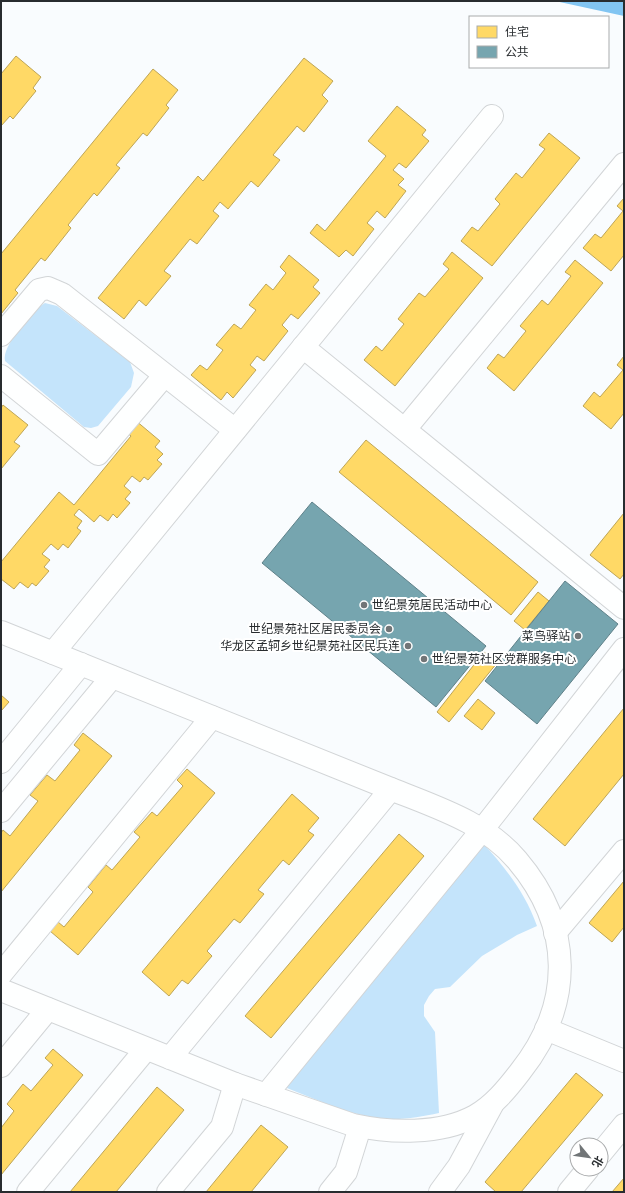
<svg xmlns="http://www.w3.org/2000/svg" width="625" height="1193" font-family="Poppins,'Noto Sans SC',sans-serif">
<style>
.green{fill:#c4e4fb}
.water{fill:#82c5f2}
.homes{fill:#ffd966;stroke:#bea556}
.public{fill:#76a5af;stroke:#5f8189}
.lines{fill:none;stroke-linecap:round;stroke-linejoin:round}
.minor-casing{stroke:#d2d5d7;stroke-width:24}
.minor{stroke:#feffff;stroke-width:22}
.poi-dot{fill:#717577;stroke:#fff;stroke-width:1.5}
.labels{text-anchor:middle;stroke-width:4;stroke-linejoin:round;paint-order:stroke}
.poi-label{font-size:12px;fill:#282c2f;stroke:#fff;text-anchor:end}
</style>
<rect width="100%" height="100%" fill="#f9fcfe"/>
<!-- green -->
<g class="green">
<path d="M45 303 57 306 130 362 134 373 131 387 98 426 91 428 84 427 5 361C2 345 29 319 39 307Z"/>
<path d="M483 843C506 869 525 892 537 926L517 935 482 956 450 987 435 989 429 996 424 1005V1016L435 1032 439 1113C419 1117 399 1121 378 1118 346 1114 313 1098 282 1086Z"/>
</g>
<!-- water -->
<path class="water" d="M555 1H624V16Z"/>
<!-- homes -->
<g class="homes">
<path d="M16 56 41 77 33 88 36 91 13 119 10 116 1 126V74Z"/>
<path d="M304 58 333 81 322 95 328 101 304 132 297 126 273 155 280 160 258 187 251 181 228 209 220 202 213 211 219 216 197 244 190 239 164 271 171 276 146 306 139 300 124 319 98 298 198 176 203 181Z"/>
<path d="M153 69 178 90 166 105 169 108 147 136 143 133 116 165 120 168 97 196 94 193 68 225 71 228 45 261 41 258 15 290 18 293 1 314V254Z"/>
<path d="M397 106 426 130 422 135 429 141 406 168 399 163 393 170 404 179 398 185 406 191 385 218 377 211 367 223 374 229 353 256 346 250 339 257 310 233 317 224 325 231 386 156 368 141Z"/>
<path d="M549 133 580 158 492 266 461 241 472 227 478 231 500 204 495 199 516 173 522 178 545 149 539 145Z"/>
<path d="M624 198V255L611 271 583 248 595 234 601 238 623 211 617 206Z"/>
<path d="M452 252 483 278 395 386 364 360 376 346 382 351 404 324 398 319 419 293 425 297 449 269 443 264Z"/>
<path d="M289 255 319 280 313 287 320 293 298 319 291 314 282 325 288 331 264 361 257 356 250 365 256 370 233 398 227 392 221 400 191 375 200 365 207 370 223 350 216 345 234 324 241 329 256 310 249 305 266 284 273 290 286 273 280 267Z"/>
<path d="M575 260 603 283 514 391 487 368 498 354 504 358 526 331 520 326 542 300 548 305 571 276 565 272Z"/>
<path d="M624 356V413L611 429 583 406 594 392 600 397 623 370 617 365Z"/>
<path d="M3 405 28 425 14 442 20 446 1 469V408Z"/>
<path d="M135 420 160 441 155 447 163 454 157 460 162 464 148 480 144 477 140 482 132 476 124 486 131 492 125 499 130 503 117 518 113 514 108 521 100 515 94 522 79 509 74 515 82 521 77 528 81 531 68 548 63 544 58 550 51 544 42 554 50 560 44 567 49 571 36 586 32 583 28 588 20 582 14 589 1 579V562L59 492 74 505 131 436 126 432Z"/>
<path d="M366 440 538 582 511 615 339 472Z"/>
<path d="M624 513V574L620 579 590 555Z"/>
<path d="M538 592 549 601 525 630 514 621Z"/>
<path d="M484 652 497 663 449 722 437 712Z"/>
<path d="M1 695 9 702 1 711Z"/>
<path d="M478 699 495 713 482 730 464 716Z"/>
<path d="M624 708V774L565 846 533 819Z"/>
<path d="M83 733 112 756 1 892V833L3 830 10 836 38 801 30 795 47 775 55 781 80 750 74 745Z"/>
<path d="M187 769 215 793 78 955 50 931 58 922 64 927 93 892 88 887 106 865 112 870 140 837 134 832 152 812 157 816 183 786 177 780Z"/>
<path d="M292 794 319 818 308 831 314 835 289 865 283 860 258 890 264 894 240 923 234 919 207 951 212 956 188 984 182 980 169 996 142 972Z"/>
<path d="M399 834 424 856 271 1038 245 1016Z"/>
<path d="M624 881V927L612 942 589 923Z"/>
<path d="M53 1049 83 1075 1 1175V1128L14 1111 7 1104 23 1084 31 1091 53 1065 45 1058Z"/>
<path d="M576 1073 603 1095 521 1192H496L485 1182Z"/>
<path d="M157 1087 184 1110 116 1192H70Z"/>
<path d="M261 1125 288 1147 251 1192H206Z"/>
<path d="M624 1178V1192H612Z"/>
</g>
<!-- public -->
<g class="public">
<path d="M312 502 486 646 436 707 262 563Z"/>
<path d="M565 581 618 624 537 724 485 681Z"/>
</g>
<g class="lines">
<!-- minor casing -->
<g class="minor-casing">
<g id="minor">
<path d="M1 335 39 290 48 288 62 294 235 430"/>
<path d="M303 347 624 608"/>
<path d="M1 376 98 454 164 376"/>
<path d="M405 429 624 164"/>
<path d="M1 632 391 789C435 807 485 822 517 860 573 926 574 1004 520 1072 507 1089 493 1106 475 1116 440 1135 390 1133 353 1125L235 1084 1 990"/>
<path d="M53 653 492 116"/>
<path d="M1 762 81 664"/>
<path d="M1 811 112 677"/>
<path d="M555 933 624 851"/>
<path d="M1 974 212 717"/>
<path d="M546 1029 624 1061"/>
<path d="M170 1058 391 789"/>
<path d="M1 1066 48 1009"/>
<path d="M266 1095 482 830 624 649"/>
<path d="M601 1153 624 1125"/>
<path d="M28 1192 146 1049"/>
<path d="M168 1192 222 1127 235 1084"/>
<path d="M330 1192 346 1172 360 1127"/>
<path d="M440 1192 459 1166 492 1105"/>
<path d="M569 1192 588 1169"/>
</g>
</g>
<!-- minor -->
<use href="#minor" class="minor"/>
</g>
<!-- markers -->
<g class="poi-dot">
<circle cx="364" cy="605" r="4"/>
<circle cx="389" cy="629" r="4"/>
<circle cx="578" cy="636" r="4"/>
<circle cx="408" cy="646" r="4"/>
<circle cx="424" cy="659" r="4"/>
</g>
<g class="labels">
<!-- poi labels -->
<g class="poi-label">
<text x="372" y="609" text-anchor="start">世纪景苑居民活动中心</text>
<text x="381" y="633">世纪景苑社区居民委员会</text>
<text x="570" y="640">菜鸟驿站</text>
<text x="400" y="650">华龙区孟轲乡世纪景苑社区民兵连</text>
<text x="432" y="663" text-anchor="start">世纪景苑社区党群服务中心</text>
</g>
</g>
<!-- border -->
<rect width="625" height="1193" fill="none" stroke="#282c2f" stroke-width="4"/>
<!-- legend -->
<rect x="469" y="16" width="140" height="52" fill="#ffffff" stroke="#a9abac"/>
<rect x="477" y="26" width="20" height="12" fill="#ffd966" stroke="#a9abac"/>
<text x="505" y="36" font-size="12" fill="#282c2f">住宅</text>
<rect x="477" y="46" width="20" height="12" fill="#76a5af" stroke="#a9abac"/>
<text x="505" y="56" font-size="12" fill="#282c2f">公共</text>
<!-- north arrow -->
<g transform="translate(589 1157) rotate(119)"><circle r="19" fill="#ffffff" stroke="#a9abac"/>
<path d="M0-3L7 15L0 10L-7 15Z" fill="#717577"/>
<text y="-6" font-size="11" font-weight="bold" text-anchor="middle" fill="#282c2f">北</text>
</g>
</svg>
